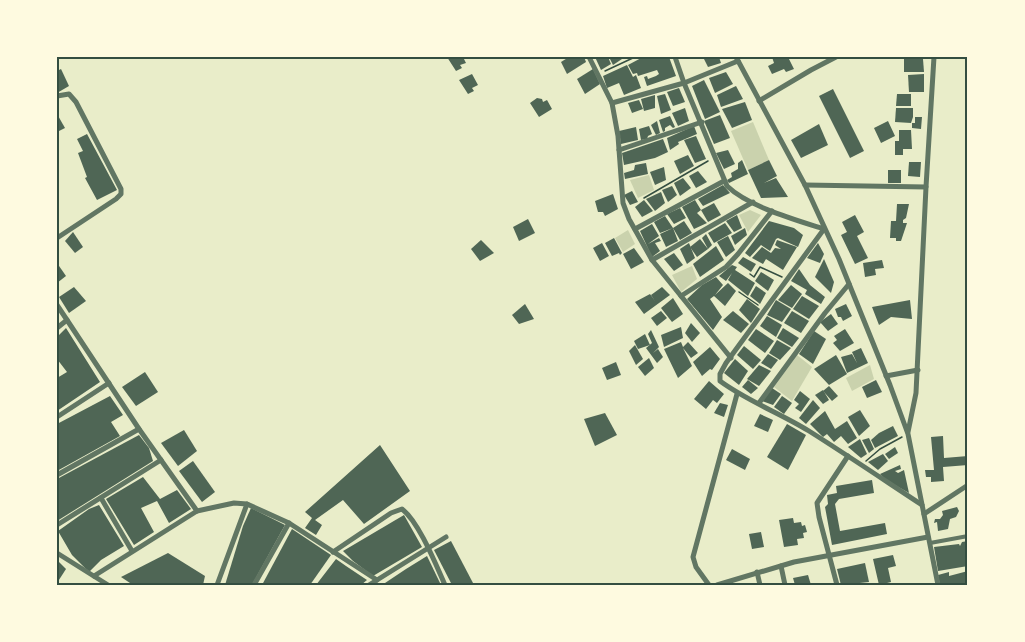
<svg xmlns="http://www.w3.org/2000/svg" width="1025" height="642" font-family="'Asap Condensed',sans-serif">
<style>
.green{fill:#cad2ad}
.building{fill:#4f6655}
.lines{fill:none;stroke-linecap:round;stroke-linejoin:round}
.path{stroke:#344e41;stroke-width:1.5}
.pedestrian{stroke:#617663;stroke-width:4}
.minor{stroke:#617663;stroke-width:5}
.neatline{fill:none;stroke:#344e41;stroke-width:2}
</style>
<rect width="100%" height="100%" fill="#e9edc9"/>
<!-- green -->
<g class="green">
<path d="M753 122 769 160 748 170 731 131Z"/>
<path d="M649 175 654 190 638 198 630 180Z"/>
<path d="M750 210 761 215 748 232 739 215Z"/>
<path d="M628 230 635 244 623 252 615 238Z"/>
<path d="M692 266 697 279 681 292 672 275Z"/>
<path d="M797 355 812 367 792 401 774 387Z"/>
<path d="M870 365 874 379 852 391 846 378Z"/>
</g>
<!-- building -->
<g class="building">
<path d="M447 57H463L466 63 460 65 462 68 456 71Z"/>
<path d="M569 57H584L586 62 567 74 561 62Z"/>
<path d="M595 57H608L611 64 601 70Z"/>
<path d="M609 57H625L613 65Z"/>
<path d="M643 57H669L676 76 647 86 644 77 647 76 648 79 656 76 659 74 657 70 638 76 637 73 633 74 628 65Z"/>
<path d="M703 57H719L721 63 708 67Z"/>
<path d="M772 57H788L794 69 786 72 784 69 772 74 768 66 774 63Z"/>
<path d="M904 59H923L924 72H904Z"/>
<path d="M627 65 633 77 636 75 641 88 624 95 619 83 607 88 603 76Z"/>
<path d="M61 69 69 86 57 93V71Z"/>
<path d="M593 69 600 84 585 94 577 79Z"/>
<path d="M726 72 733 84 715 93 709 78Z"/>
<path d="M472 74 478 85 472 88 474 91 468 94 459 80Z"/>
<path d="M924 74V92H909L908 75Z"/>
<path d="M704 80 720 112 705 119 692 86Z"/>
<path d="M736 86 743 99 721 107 717 95Z"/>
<path d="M679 88 685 102 673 106 667 92Z"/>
<path d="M833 89 864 151 850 158 819 96Z"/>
<path d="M665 94 671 110 661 114 657 96Z"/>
<path d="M897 94H911V106H896Z"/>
<path d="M655 95V108L644 111 641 99Z"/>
<path d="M537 98 542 99 543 102 547 100 552 109 539 117 530 103Z"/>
<path d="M639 100 643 109 632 113 628 103Z"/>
<path d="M745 102 752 120 732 128 722 109Z"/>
<path d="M685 108 689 121 678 126 672 113Z"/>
<path d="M896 108H913V117L911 123 895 122Z"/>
<path d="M57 114 65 128 57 132Z"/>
<path d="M720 115 730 138 714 144 704 121Z"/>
<path d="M670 116 675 127 673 128 670 125 665 128V131L663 132 659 120Z"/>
<path d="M915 117H922L921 129 912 128V123H915Z"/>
<path d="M657 121 660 133 656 135 651 125Z"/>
<path d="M888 121 895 136 881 143 874 128Z"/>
<path d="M819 124 828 145 801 158 791 140Z"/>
<path d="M649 126 652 134 648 136 647 139 641 140 639 129Z"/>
<path d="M694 126 697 134 678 142 679 144 670 150 667 138Z"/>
<path d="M636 127 638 140 621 144 619 131Z"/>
<path d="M899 130H911L912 149H903V155H895V141H899Z"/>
<path d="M87 134 117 190 97 200 85 178 87 177 78 153 83 151 77 139Z"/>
<path d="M696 136 706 159 695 163 684 140Z"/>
<path d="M663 139 668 152 655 158 624 165 622 153Z"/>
<path d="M728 150 735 164 724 169 716 153Z"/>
<path d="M688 155 694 166 680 174 674 161Z"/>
<path d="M742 160 748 174 729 183 727 180 732 177 731 173 738 169V163Z"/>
<path d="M769 160 777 176 764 183 776 178 788 197 761 198 748 170Z"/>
<path d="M909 162H921L920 177 908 176Z"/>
<path d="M646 163 648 174 625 179 624 173 634 170 635 165Z"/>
<path d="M664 167 666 180 655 185 650 172Z"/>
<rect x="888" y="170" width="13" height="13"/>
<path d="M698 171 707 182 696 188 689 176Z"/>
<path d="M683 178 691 188 680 196 674 183Z"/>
<path d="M723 185 730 193 703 206 698 199Z"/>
<path d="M672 186 677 195 668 202 662 190Z"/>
<path d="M632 191 638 202 630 205 624 195Z"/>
<path d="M661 192 665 203 655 211 646 199Z"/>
<path d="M613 194 618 209 605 216 603 212H598L595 201Z"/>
<path d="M644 200 653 211 642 217 635 207Z"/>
<path d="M695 200 701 210 697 213 707 223 694 229 682 207Z"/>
<path d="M714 203 721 215 708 222 701 210Z"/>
<path d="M897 204H909L906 218 903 220V223H907L901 241H896V238H890L891 221H896Z"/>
<path d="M680 208 686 218 674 224 667 214Z"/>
<path d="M737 215 742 228 734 232 726 221Z"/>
<path d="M855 215 864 232 857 236 868 258 855 264 841 235 847 232 842 222Z"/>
<path d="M665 216 673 228 684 221 692 233 680 240 673 228 678 241 666 247 660 234 673 228 660 233 654 222Z"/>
<path d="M528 219 535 233 519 241 513 227Z"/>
<path d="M769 221 794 228 803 235 798 247 778 238 776 239 770 251 761 245 750 257 745 253Z"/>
<path d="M725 223 732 233 714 243 708 233Z"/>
<path d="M652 224 659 236 648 244 659 238 661 241 655 243 660 251 652 257 640 231Z"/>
<path d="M745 228 747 235 735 245 731 236Z"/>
<path d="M73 232 83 247 75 253 65 241Z"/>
<path d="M706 234 712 245 708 249 697 257 690 247 700 239 708 249 702 238Z"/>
<path d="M728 236 735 250 726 257 717 242Z"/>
<path d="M614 238 622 253 620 255 619 253 612 256 605 243Z"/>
<path d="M481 240 494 253 480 261 471 249Z"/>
<path d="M777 240 797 247 783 270 766 259 763 264 752 258 762 247 771 253 775 248 781 249 775 245Z"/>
<path d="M602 243 609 256 600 261 593 248Z"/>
<path d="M689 243 695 258 687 264 680 249Z"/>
<path d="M818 243 824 254 820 263 807 258Z"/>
<path d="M716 246 724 260 700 277 693 264Z"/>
<path d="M634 248 644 262 631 269 623 254Z"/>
<path d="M674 253 683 265 674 271 664 259Z"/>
<path d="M743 257 756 264 751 272 738 263Z"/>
<path d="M824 259 834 282 831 293 815 277Z"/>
<path d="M882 260 884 268 875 269 876 275 865 277 863 263Z"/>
<path d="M57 263 66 276 57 283Z"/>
<path d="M732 265 737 267 735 270 755 283 748 296 728 280 732 273 726 281 719 276Z"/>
<path d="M799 269 810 285 825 297 821 304 805 294 807 290 791 281Z"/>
<path d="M761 272 774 280 768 291 755 281Z"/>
<path d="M716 277 723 285 715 295 728 283 736 291 725 306 714 296 710 299 722 317 713 330 687 299 702 285Z"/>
<path d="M791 285 802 294 792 308 778 300Z"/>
<path d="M756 286 766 293 760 304 750 296Z"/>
<path d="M74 287 86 301 69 313 59 297Z"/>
<path d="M662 287 670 295 644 314 635 302 650 294 655 301 651 295Z"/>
<path d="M802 296 819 306 809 319 793 309Z"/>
<path d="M673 298 683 314 672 322 661 308Z"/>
<path d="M747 299 760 309 751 323 739 310Z"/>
<path d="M776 300 791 309 782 322 767 315Z"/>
<path d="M910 300 912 319 891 317 879 325 872 307Z"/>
<path d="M525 304 534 319 519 324 512 315Z"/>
<path d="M846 304 852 316 843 321 841 317H838L835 309Z"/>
<path d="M661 311 667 318 657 326 651 318Z"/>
<path d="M733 311 749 324 741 333 723 320Z"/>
<path d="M792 311 809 321 801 333 784 323Z"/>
<path d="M831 314 838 324 828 331 820 322Z"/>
<path d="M767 316 782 325 776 337 760 326Z"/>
<path d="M691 323 700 333 692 342 685 333Z"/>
<path d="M681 327 683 338 664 347 661 335Z"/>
<path d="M66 328 100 382 57 411V378L67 372 57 359V337Z"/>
<path d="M783 328 799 338 792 347 777 338Z"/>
<path d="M756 329 774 341 765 353 748 340Z"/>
<path d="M845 329 854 343 840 351 833 343 837 340 834 336Z"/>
<path d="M651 330 659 347 653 353 658 349 663 357 657 363 646 348 652 343 648 334Z"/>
<path d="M814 331 826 339 813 364 799 354Z"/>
<path d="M645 334 650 345 638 349 634 341Z"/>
<path d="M777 340 791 348 780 360 769 353Z"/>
<path d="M681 342 683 347 688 342 698 353 691 358 683 348 692 366 678 378 664 349Z"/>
<path d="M635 345 643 359 636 365 629 351Z"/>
<path d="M744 346 761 360 753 369 737 355Z"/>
<path d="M710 347 720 359 712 370 710 369 702 376 693 362Z"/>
<path d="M861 348 868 363 847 373 841 357 852 354 857 363 852 352Z"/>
<path d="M768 354 778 360 771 369 761 363Z"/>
<path d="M836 355 847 374 829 385 814 369Z"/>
<path d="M649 358 654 368 645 376 638 367Z"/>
<path d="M735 359 748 371 739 385 724 373Z"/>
<path d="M616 362 621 375 607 380 602 368Z"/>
<path d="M759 365 771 371 759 386 747 379Z"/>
<path d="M145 372 158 392 136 406 122 387Z"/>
<path d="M748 380 758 388 751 394 742 387Z"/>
<path d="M876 380 882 392 867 398 862 387Z"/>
<path d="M709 381 724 394 717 403 713 400 706 409 694 399Z"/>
<path d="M829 386 838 396 832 401 823 391Z"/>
<path d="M772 388 781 394 773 405 762 401Z"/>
<path d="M823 390 829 400 823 404 815 395Z"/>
<path d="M800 391 810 399 801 412 795 408 799 404 794 400Z"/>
<path d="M110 396 123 415 111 422 120 436 57 471V424Z"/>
<path d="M782 396 792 403 784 414 774 407Z"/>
<path d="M813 400 820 408 806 424 799 418Z"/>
<path d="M720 403 728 405 724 417 714 413Z"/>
<path d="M860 410 870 426 859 436 848 417Z"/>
<path d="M825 411 835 429 847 421 857 438 848 444 841 436 834 442 827 434 823 437 810 424Z"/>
<path d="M605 413 617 435 595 446 584 419Z"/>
<path d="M760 414 773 420 768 432 754 426Z"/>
<path d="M787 424 806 435 788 470 767 457Z"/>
<path d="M893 426 898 436 875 448 871 440 879 433Z"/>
<path d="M184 430 197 451 178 466 161 443Z"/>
<path d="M139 435 149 448 153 461 57 521V479Z"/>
<path d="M943 436 944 458 968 456V465L943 467 944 481 931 482V477H926L925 470H934L931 437Z"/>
<path d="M869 438 874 449 869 453 862 440Z"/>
<path d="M860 439 867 454 861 458 848 447Z"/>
<path d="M380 445 410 491 364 524 343 500 315 520 322 525 316 535 305 528 312 518 305 512Z"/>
<path d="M895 447 898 453 889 459 885 454Z"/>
<path d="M732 449 750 459 745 470 726 460Z"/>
<path d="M883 454 888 461 878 470 868 462Z"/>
<path d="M193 461 215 492 202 502 179 471Z"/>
<path d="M900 465 901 469 895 471 898 473 904 470 909 493 886 480 880 474Z"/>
<path d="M143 477 160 499 177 490 191 509 169 523 157 501 141 508 154 532 134 545 106 499Z"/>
<path d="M872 480 874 493 839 499 835 504 840 531 885 523 887 534 832 545 825 507 828 504 827 495 837 493 836 486Z"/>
<path d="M99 505 124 546 101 560 89 572 72 555 58 531 89 509Z"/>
<path d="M957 507 959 511 956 517 950 519 948 529 938 531 937 522 934 523 935 519H940L943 515 942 511Z"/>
<path d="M251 508 285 525 252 585H225L243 526Z"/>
<path d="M404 515 422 547 373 576 353 561 343 551Z"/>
<path d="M793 518 794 523 801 522 802 526 805 525 807 532 803 533 804 538 797 539 798 545 784 547 779 520Z"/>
<path d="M292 529 331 555 310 585H262Z"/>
<path d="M761 532 764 547 752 549 749 534Z"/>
<path d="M451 541 473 583 469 585H452L434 550Z"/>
<path d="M968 541V566L938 571 934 547 959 544 960 546 962 542Z"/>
<path d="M168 553 205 576 203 585H133L121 577Z"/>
<path d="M893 555 896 566 888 568 891 582 879 585 873 559Z"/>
<path d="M427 556 441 585H382L406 569Z"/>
<path d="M336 559 346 566 367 580 361 585H316Z"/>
<path d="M57 560 66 569 57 583Z"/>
<path d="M865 563 869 582 841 585 837 569Z"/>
<path d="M968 571V585H940L938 575 949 572V576Z"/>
<path d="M808 575 811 585H795L793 578Z"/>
</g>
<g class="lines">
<!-- path -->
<g class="path">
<path d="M605 71 635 57"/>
<path d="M644 198 708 161"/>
<path d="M750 274 754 277 760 267 782 277"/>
<path d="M739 292 758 305"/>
<path d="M866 461 880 449 902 437"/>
</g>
<!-- pedestrian -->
<path class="pedestrian" d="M930 543 968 536"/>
<!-- minor -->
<g class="minor">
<path d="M589 57 612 103 618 136 623 203 629 219 652 260 731 358"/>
<path d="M675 57 684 83 727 186C749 207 796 220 824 229L726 363 720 374V381C747 401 780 413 809 431 847 455 884 480 922 505"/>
<path d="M736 57 805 185 839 259 890 385 908 434 938 585"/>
<path d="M57 96 69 94 76 102 121 189V194L116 199 57 238"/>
<path d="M759 101 811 70 836 57"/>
<path d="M612 103 684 83 738 61"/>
<path d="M619 150 702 122"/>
<path d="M805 185 926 187"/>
<path d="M635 229 724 181"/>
<path d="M652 260 753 202"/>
<path d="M681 296 726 267 738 254 772 211"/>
<path d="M57 305 67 320"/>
<path d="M57 328 67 320 139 429 197 511"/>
<path d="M886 376 918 370"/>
<path d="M759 403 825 313 849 284"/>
<path d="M57 417 109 383"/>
<path d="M908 432 916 393 926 187 934 57"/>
<path d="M57 475 139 429"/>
<path d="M101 498 132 551"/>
<path d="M924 514 968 485"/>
<path d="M57 525 161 460"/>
<path d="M333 552 391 513 402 509C419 522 436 565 445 585"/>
<path d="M57 553 108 585"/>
<path d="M781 566 785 585"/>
<path d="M757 572 760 585"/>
<path d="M94 576 197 511 234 503 247 504 289 523 377 580"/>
<path d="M217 585 247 504"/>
<path d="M254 585 289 523"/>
<path d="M369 585 446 537"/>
<path d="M709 585 696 567 693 557 737 394"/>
<path d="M717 585 794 562 928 537"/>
<path d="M837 585 819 517 817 503 848 456"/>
</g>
</g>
<!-- border -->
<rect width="1025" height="642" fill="none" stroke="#fefae0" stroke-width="117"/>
<rect x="58" y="58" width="908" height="526" class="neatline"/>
</svg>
